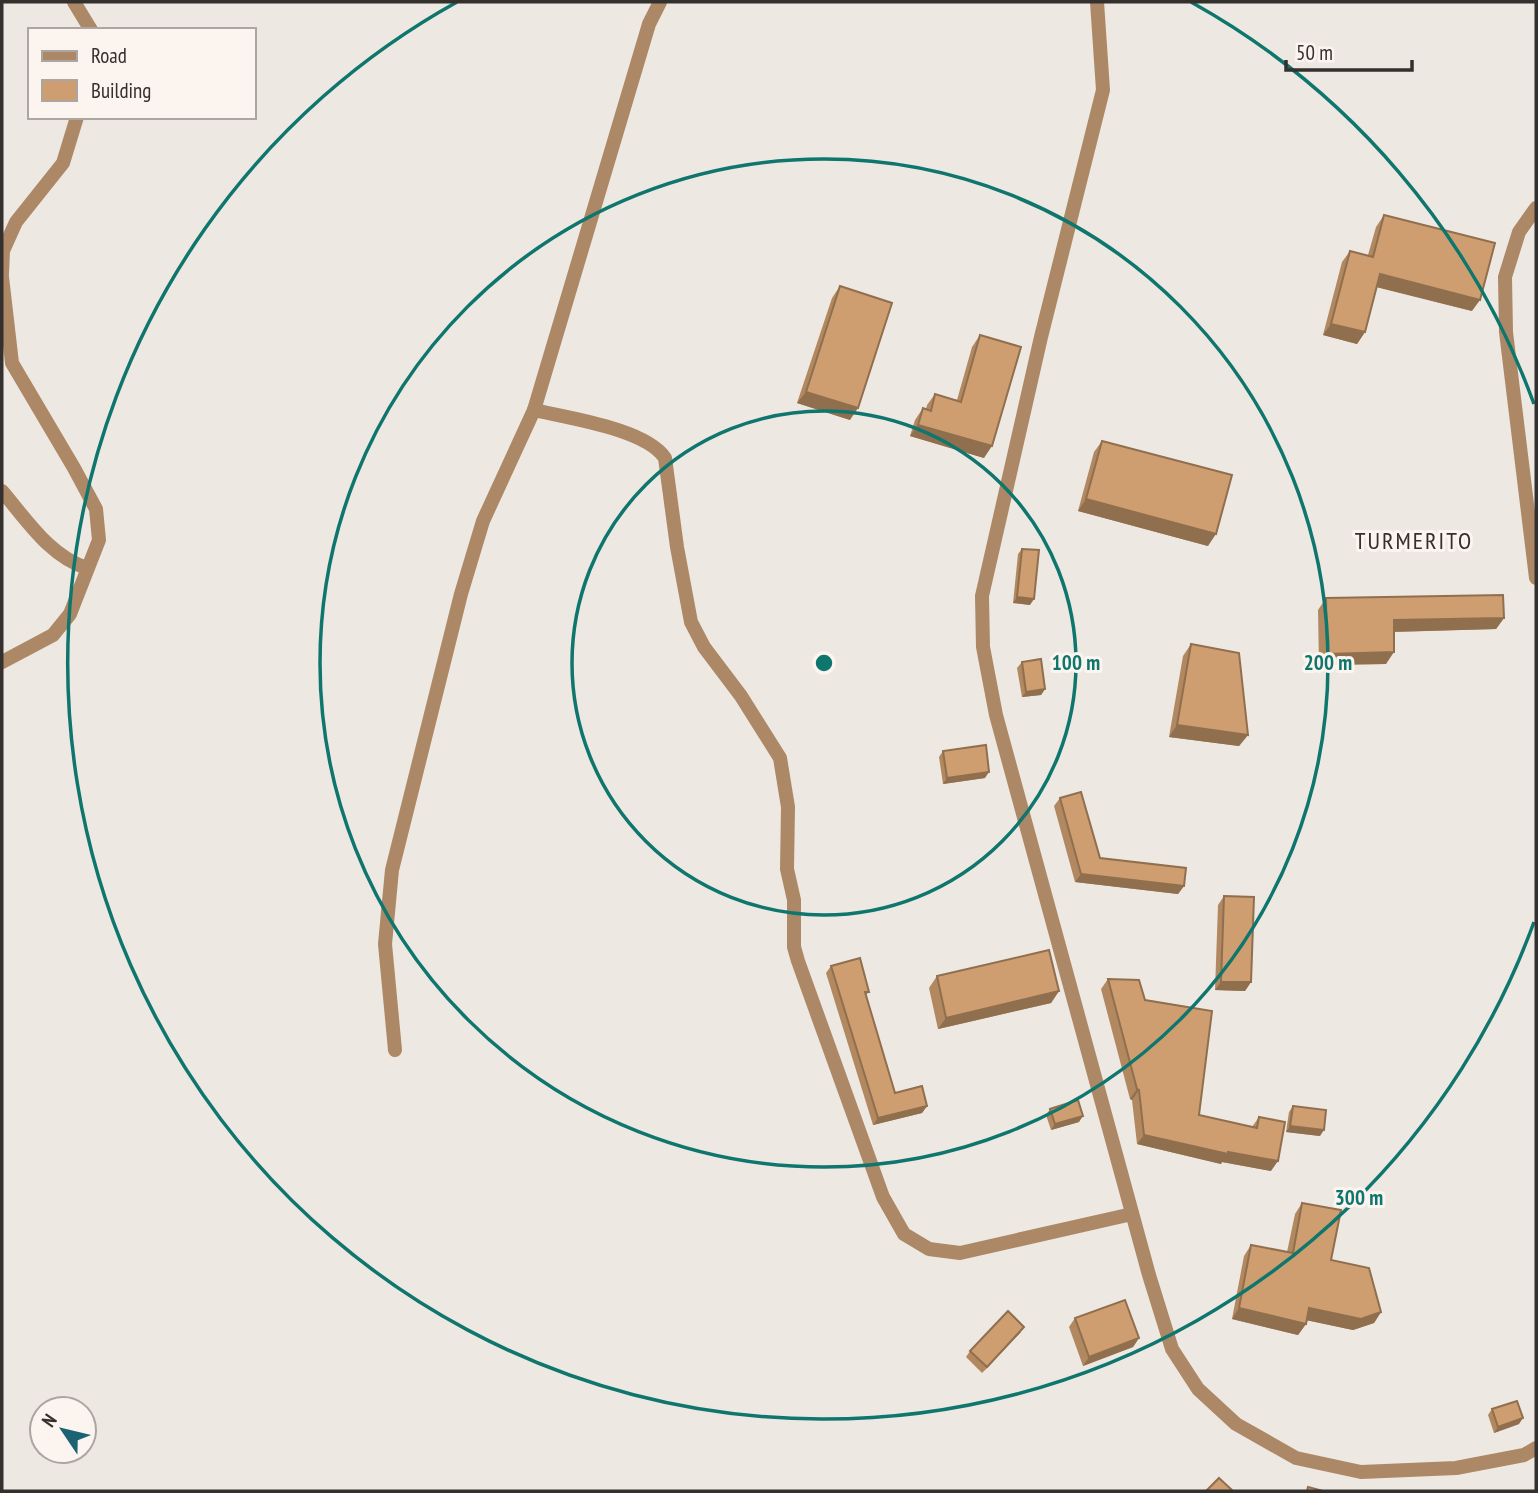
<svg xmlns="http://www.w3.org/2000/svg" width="1538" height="1493" font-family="'PT Sans Narrow',sans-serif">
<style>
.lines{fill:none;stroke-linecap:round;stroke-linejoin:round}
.minor{stroke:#ac8866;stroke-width:14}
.wall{fill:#b18860}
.shaded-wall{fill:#906f4e}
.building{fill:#ce9e70;stroke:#906f4e;stroke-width:2}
.ring{fill:none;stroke:#0f766e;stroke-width:3.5}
.labels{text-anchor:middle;stroke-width:6;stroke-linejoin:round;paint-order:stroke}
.quarter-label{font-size:24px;letter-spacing:2px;fill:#33302e;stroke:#fcf5ef}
.centre{fill:#0f766e;stroke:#fcf5ef;stroke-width:3.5}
.ring-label{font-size:21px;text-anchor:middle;font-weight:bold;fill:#0f766e;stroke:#fcf5ef;stroke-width:6;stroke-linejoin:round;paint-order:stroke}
</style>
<rect width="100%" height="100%" fill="#eee8e2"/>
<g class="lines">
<!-- minor -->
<g class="minor">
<path d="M74 2 91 30"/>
<path d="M660 2 649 24 534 410C569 418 646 429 665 458L677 547 691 622 704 647 741 696 780 758 788 807 787 869 794 900V947L798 961 883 1197 904 1234 929 1249 960 1253 1132 1214"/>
<path d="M1097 2 1103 90 1041 337 982 596 983 647 996 715 1149 1275 1172 1349 1198 1389 1236 1424 1296 1458 1361 1472 1456 1468 1524 1455 1536 1448"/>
<path d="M1536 208 1519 232 1505 277 1506 332 1536 578"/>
<path d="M2 274 3 251 16 222 63 163 77 117"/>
<path d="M2 277 12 363 74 468 96 509 99 540 70 614 53 635 2 662"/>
<path d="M2 491C26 519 50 557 87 568"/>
<path d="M395 1050 385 944 392 870 461 594 483 521 534 410"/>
</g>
</g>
<!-- wall -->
<g class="wall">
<path d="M1384 215 1472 311 1377 287 1365 332 1357 344 1323 335 1342 262 1350 251 1368 255 1376 227Z"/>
<path d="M840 286 850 420 797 403 832 298Z"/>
<path d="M980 335 984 458 910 436 915 420 923 408 926 409 927 405 935 394 957 400 972 347Z"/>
<path d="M1102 441 1208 546 1078 511 1094 452Z"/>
<path d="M1022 549 1030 605 1013 603 1018 554Z"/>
<path d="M1326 598 1504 618 1496 629 1394 632 1386 664 1319 665 1318 610Z"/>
<path d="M1191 644 1248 735 1239 746 1169 737 1183 656Z"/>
<path d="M1022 662 1045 689 1041 695 1022 697 1017 668Z"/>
<path d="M943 751 985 778 943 784 939 757Z"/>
<path d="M1060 798 1100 858 1184 886 1178 894 1075 882 1054 806Z"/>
<path d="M1224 896 1251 982 1245 991 1215 990 1218 905Z"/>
<path d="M831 966 869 992 866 995 895 1093 927 1106 922 1113 873 1125 826 973Z"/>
<path d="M937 976 1059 991 1051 1003 938 1029 929 988Z"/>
<path d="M1108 979 1145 1000 1199 1115 1252 1127 1259 1117 1271 1171 1222 1162 1221 1164 1137 1144 1132 1100 1130 1099 1101 989Z"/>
<path d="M1293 1106 1320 1136 1286 1132 1289 1112Z"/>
<path d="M1050 1109 1079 1122 1051 1130 1046 1115Z"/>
<path d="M1302 1203 1331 1260 1381 1312 1374 1323 1353 1330 1306 1320V1324L1298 1335 1232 1319 1244 1256 1251 1245 1287 1252 1295 1214Z"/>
<path d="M1075 1318 1139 1338 1133 1347 1083 1366 1069 1327Z"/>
<path d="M1024 1327 1020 1333 982 1373 966 1357 970 1351Z"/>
<path d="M1492 1409 1519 1424 1494 1433 1488 1415Z"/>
</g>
<!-- shaded-wall -->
<g class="shaded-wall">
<path d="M1380 274 1480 300 1472 311 1372 286Z"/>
<path d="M1331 324 1365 332 1357 344 1323 335Z"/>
<path d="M806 392 858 408 850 420 797 403Z"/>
<path d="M918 425 992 446 984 458 910 436Z"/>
<path d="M1086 499 1216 534 1208 546 1078 511Z"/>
<path d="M1017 597 1034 599 1030 605 1013 603Z"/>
<path d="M1504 618 1496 629 1386 632 1394 620Z"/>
<path d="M1394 652 1386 664 1319 665 1327 654Z"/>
<path d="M1045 689 1041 695 1022 697 1026 692Z"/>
<path d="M1177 725 1248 735 1239 746 1169 737Z"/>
<path d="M989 772 985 778 943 784 947 778Z"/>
<path d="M1081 874 1184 886 1178 894 1075 882Z"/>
<path d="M1221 982H1251L1245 991 1215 990Z"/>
<path d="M1059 991 1051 1003 938 1029 946 1018Z"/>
<path d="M1137 1089 1139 1090 1132 1100 1130 1099Z"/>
<path d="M927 1106 922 1113 873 1125 878 1118Z"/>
<path d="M1083 1116 1079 1122 1051 1130 1055 1124Z"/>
<path d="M1290 1126 1324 1130 1320 1136 1286 1132Z"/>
<path d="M1144 1135 1228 1152 1278 1161 1271 1171 1222 1162 1221 1164 1137 1144Z"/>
<path d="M1239 1308 1306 1324 1298 1335 1232 1319Z"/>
<path d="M1309 1308 1381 1312 1374 1323 1353 1330 1301 1319Z"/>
<path d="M1024 1327 1020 1333 982 1373 987 1367Z"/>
<path d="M1139 1338 1133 1347 1083 1366 1089 1357Z"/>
<path d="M1523 1418 1519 1424 1494 1433 1498 1427Z"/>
</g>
<!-- building -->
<g class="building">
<path d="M1384 215 1495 243 1480 300 1380 274 1365 332 1331 324 1350 251 1373 257Z"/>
<path d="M840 286 892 303 858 408 806 392Z"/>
<path d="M980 335 1021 347 992 446 918 425 923 408 931 411 935 394 961 402Z"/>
<path d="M1102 441 1232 475 1216 534 1086 499Z"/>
<path d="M1022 549 1039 550 1034 599 1017 597Z"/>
<path d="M1503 595 1504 618 1394 620V652L1327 654 1326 598Z"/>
<path d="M1191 644 1239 653 1248 735 1177 725Z"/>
<path d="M1041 659 1045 689 1026 692 1022 662Z"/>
<path d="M986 745 989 772 947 778 943 751Z"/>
<path d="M1081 792 1100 858 1186 868 1184 886 1081 874 1060 798Z"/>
<path d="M1224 896 1254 897 1251 982H1221Z"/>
<path d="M1049 950 1059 991 946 1018 937 976Z"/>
<path d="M860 958 869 992H865L895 1093 922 1086 927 1106 878 1118 831 966Z"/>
<path d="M1108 979 1139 980 1145 1000 1212 1011 1199 1115 1257 1128 1259 1117 1285 1122 1278 1161 1228 1152V1154L1144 1135 1139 1090 1137 1089Z"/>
<path d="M1078 1100 1083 1116 1055 1124 1050 1109Z"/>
<path d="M1293 1106 1326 1110 1324 1130 1290 1126Z"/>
<path d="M1302 1203 1341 1210 1331 1260 1369 1268 1381 1312 1361 1319 1309 1308 1306 1324 1239 1308 1251 1245 1293 1253Z"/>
<path d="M1125 1300 1139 1338 1089 1357 1075 1318Z"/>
<path d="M1008 1311 1024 1327 987 1367 970 1351Z"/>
<path d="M1517 1401 1523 1418 1498 1427 1492 1409Z"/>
<path d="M1219 1478 1233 1491H1206Z"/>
<path d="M1308 1487 1323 1491H1307Z"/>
</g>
<!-- distance rings -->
<g class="ring">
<circle cx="824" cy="663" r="252"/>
<circle cx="824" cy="663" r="504"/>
<path d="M1534 922A756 756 0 1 1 457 2M1191 2A756 756 0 0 1 1534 404"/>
</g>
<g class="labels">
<!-- quarter labels -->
<g class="quarter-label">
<text x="1414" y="549">TURMERITO</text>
</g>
</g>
<circle cx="824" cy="663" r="10" class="centre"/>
<g class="ring-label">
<text x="1076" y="670">100 m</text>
<text x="1328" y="670">200 m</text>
<text x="1359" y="1205">300 m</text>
</g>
<!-- border -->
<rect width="1538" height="1493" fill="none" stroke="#33302e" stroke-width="7"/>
<!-- legend -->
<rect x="28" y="28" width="228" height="91" fill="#fcf5ef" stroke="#aca6a2" stroke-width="2"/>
<rect x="42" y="51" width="35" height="10" fill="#ac8866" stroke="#aca6a2" stroke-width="2"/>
<text x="91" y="63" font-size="21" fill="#33302e">Road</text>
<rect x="42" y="80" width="35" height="21" fill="#ce9e70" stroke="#aca6a2" stroke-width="2"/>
<text x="91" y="98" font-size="21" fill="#33302e">Building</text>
<!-- north arrow -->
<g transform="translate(63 1430) rotate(305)"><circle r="33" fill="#fcf5ef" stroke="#aca6a2" stroke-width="2"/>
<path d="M0-5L12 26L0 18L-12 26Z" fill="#1b6372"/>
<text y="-10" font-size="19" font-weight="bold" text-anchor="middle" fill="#33302e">N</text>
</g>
<!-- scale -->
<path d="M1286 60v10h126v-10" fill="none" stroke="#33302e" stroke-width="3.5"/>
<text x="1296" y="60" font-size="21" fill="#33302e" stroke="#fcf5ef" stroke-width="5" paint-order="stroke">50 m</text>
</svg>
